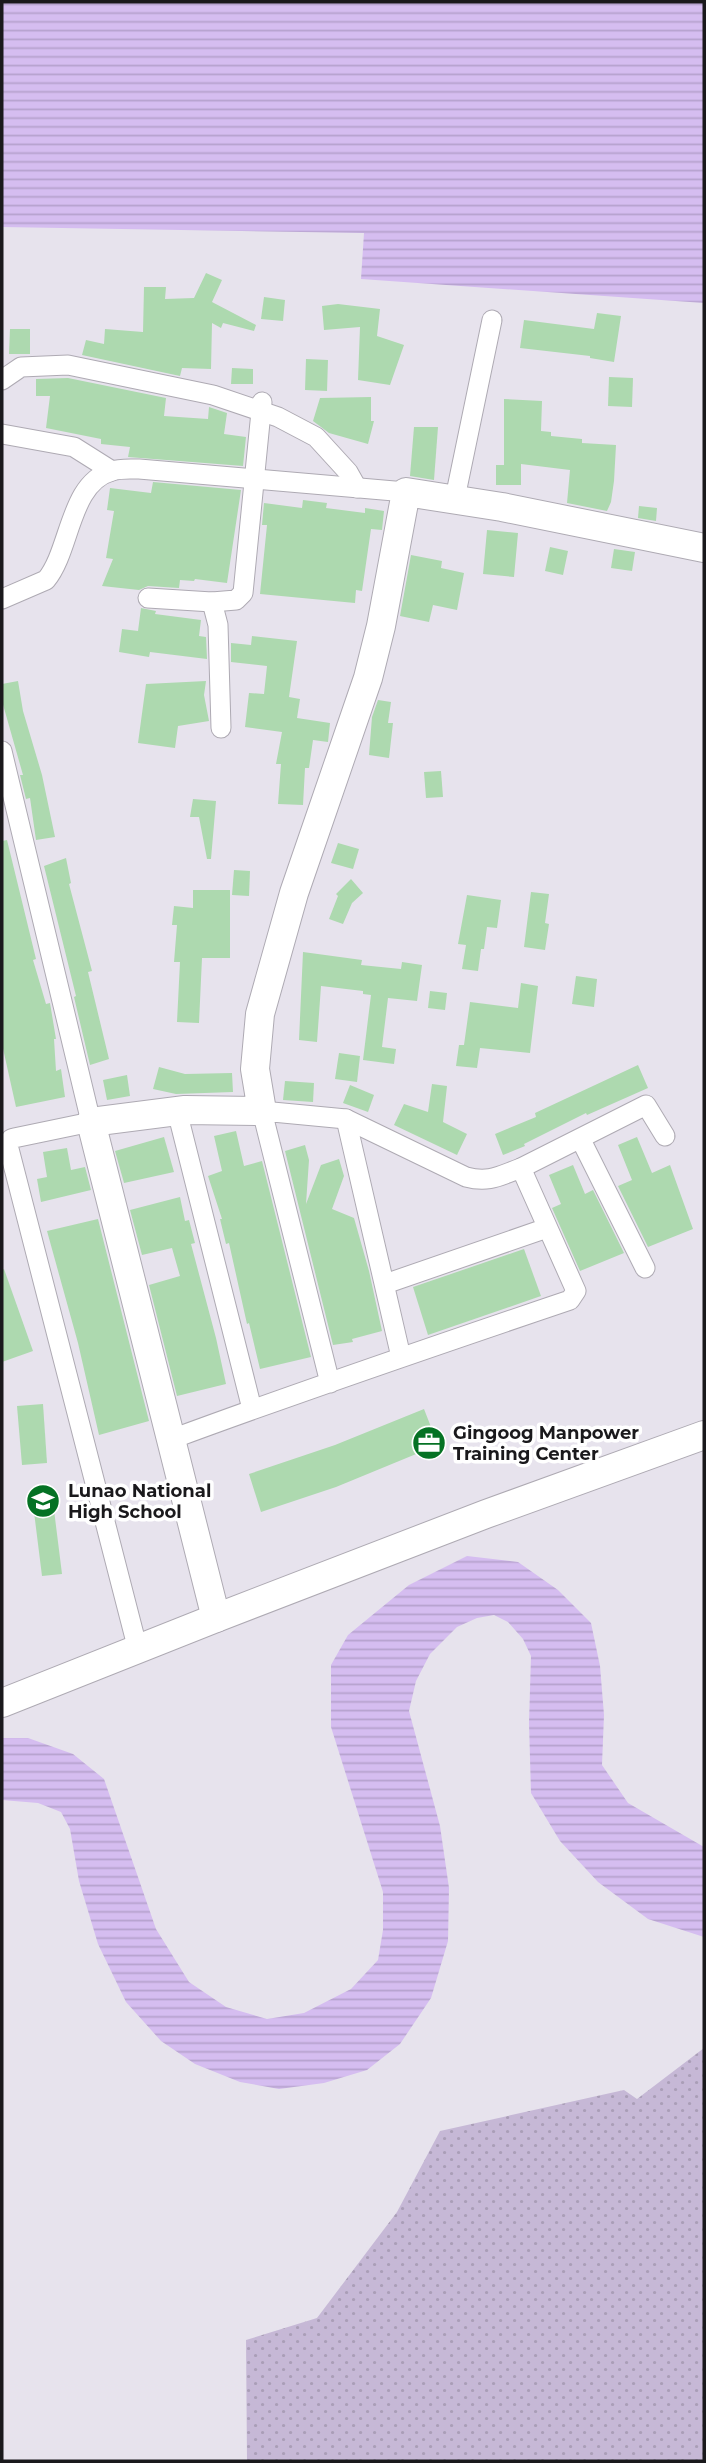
<svg xmlns="http://www.w3.org/2000/svg" width="706" height="2463" font-family="Montserrat,sans-serif">
<style>
.grass{fill:url(#grass-dots)}
.water{fill:url(#water-rules)}
.building{fill:#add9af}
.lines{fill:none;stroke-linecap:round;stroke-linejoin:round}
.street-casing{stroke:#aeaab3;stroke-width:21}
.secondary-casing{stroke:#aeaab3;stroke-width:30}
.street{stroke:#fff;stroke-width:19}
.secondary{stroke:#fff;stroke-width:28}
.labels{text-anchor:middle;stroke-width:7;stroke-linejoin:round;paint-order:stroke}
.poi-label{font-size:18px;font-weight:bold;fill:#1a191c;stroke:#fff;text-anchor:start}
</style>
<defs>
<pattern id="grass-dots" width="8" height="8" patternUnits="userSpaceOnUse" patternTransform="scale(1.75)"><rect width="8" height="8" fill="#c6b8d6"/><path d="M2 2h.1M6 6h.1" fill="none" stroke="#aa9eb7" stroke-width="1.8" stroke-linecap="round"/></pattern>
<pattern id="water-rules" width="6" height="5" patternUnits="userSpaceOnUse" patternTransform="scale(1.75)"><rect width="6" height="5" fill="#d5bdf0"/><path d="M0 2.5h6" fill="none" stroke="#b6a2cd"/></pattern>
</defs>
<rect width="100%" height="100%" fill="#e7e3ed"/>
<!-- grass -->
<path class="grass" d="M704 2048V2461H247L246 2340 317 2318 397 2212 440 2131 624 2090 637 2099Z"/>
<!-- water -->
<g class="water">
<path d="M2 2H704V303L361 279 364 233 2 227Z"/>
<path d="M467 1556 518 1562 558 1590 591 1623 600 1666 604 1715 602 1765 628 1803 704 1847V1937L648 1919 598 1882 560 1841 531 1793 529 1723 531 1656 523 1639 508 1622 494 1615 477 1618 457 1627 430 1654 416 1681 409 1711 440 1826 449 1888 448 1941 431 1998 400 2044 367 2070 324 2083 279 2089 240 2082 195 2064 161 2041 126 2002 98 1944 79 1881 70 1829 61 1812 38 1803 2 1800V1738H28L73 1754 104 1779 156 1929 189 1982 226 2007 267 2019 304 2013 351 1989 378 1960 383 1930V1892L331 1727V1665L348 1635 409 1585Z"/>
</g>
<!-- building -->
<g class="building">
<path d="M206 273 222 280 212 302 256 325 254 331 223 323 221 328 212 323 211 369 182 368 180 376 82 355 86 340 104 344 105 329 143 332 144 287H166L165 299 194 298Z"/>
<path d="M264 297 285 300 283 321 261 319Z"/>
<path d="M338 304 380 309 377 336 404 345 390 385 358 380 360 327 324 330 322 306Z"/>
<path d="M597 313 621 316 614 362 590 358V356L520 348 524 320 594 329Z"/>
<path d="M10 329H30V354H9Z"/>
<path d="M306 359 328 360 327 391 305 390Z"/>
<path d="M232 368 253 369V384H231Z"/>
<path d="M609 377 633 378 632 407 608 406Z"/>
<path d="M68 378 166 398 164 416 208 419 209 407 227 413 224 434 246 437 243 466 128 457 130 447 101 444V439L46 428 50 396H36V379Z"/>
<path d="M371 397V421H374L368 444 329 433 313 421 320 398Z"/>
<path d="M504 399 542 401 541 431 551 432V436L582 439V443L616 445 614 481 611 502 607 511 567 503 570 470 521 464V485H496V465H504Z"/>
<path d="M414 427H438L434 480 410 476Z"/>
<path d="M153 482 241 490 227 583 195 579 194 581 180 580 179 588 148 586 139 590 102 586 113 559 106 558 114 511 107 510 110 488 151 493Z"/>
<path d="M303 500 327 503 326 508 365 513V508L384 511 382 530 371 529 362 591 356 590 355 603 260 594 267 525H262L264 503 302 508Z"/>
<path d="M639 506 657 508 656 521 638 518Z"/>
<path d="M487 530 518 533 514 577 483 574Z"/>
<path d="M550 547 568 551 563 575 545 571Z"/>
<path d="M614 549 635 552 632 571 611 568Z"/>
<path d="M411 555 442 561 441 568 464 573 457 610 433 605 429 622 400 616Z"/>
<path d="M141 608 156 611 155 614 201 620 199 636 206 637 207 659 150 652 149 657 119 652 122 629 138 631Z"/>
<path d="M252 636 297 641 289 697 300 699 297 718 330 723 328 742 313 740 309 768H305L303 805 278 804 281 764H276L282 732 245 727 249 693 264 694 267 666 231 662V643L251 645Z"/>
<path d="M18 681 23 711 42 775 55 837 36 840 30 798 26 799 20 775H23L2 701V684Z"/>
<path d="M206 681 204 695 209 721 178 726 175 748 138 743 146 684Z"/>
<path d="M378 700 391 702 388 723H393L389 758 369 755 372 717Z"/>
<path d="M441 771 443 797 426 798 424 772Z"/>
<path d="M193 799 216 801 211 859H207L199 817H190Z"/>
<path d="M7 840 36 959 33 960 46 1004 50 1003 56 1039H54L56 1071 61 1069 65 1097 16 1107 2 1044V841Z"/>
<path d="M338 843 359 849 353 869 331 863Z"/>
<path d="M66 858 71 883 69 884 92 971 88 972 109 1059 90 1065 74 997 76 996 44 866Z"/>
<path d="M234 870 250 871 249 896 232 895Z"/>
<path d="M351 879 363 893 352 903 343 924 329 919 338 896 336 894Z"/>
<path d="M193 890H230V958H202L199 1023 177 1022 180 962H174L177 925H172L174 906 193 908Z"/>
<path d="M531 892 549 894 545 923 549 924 545 950 524 947Z"/>
<path d="M467 895 501 900 497 928 487 927 484 949H481L478 971 462 969 466 945 458 944Z"/>
<path d="M303 952 362 960 361 965 401 969 402 962 422 965 417 1001 388 998 382 1047 396 1049 394 1064 363 1060 371 995 363 994V991L321 986 317 1042 299 1040Z"/>
<path d="M576 976 597 979 594 1007 572 1004Z"/>
<path d="M521 983 538 986 530 1053 480 1048 477 1068 456 1066 459 1045H464L470 1002 518 1008Z"/>
<path d="M430 991 447 993 445 1010 428 1008Z"/>
<path d="M339 1053 360 1056 357 1082 335 1079Z"/>
<path d="M638 1065 648 1088 587 1115 586 1113 524 1144 525 1146 503 1155 495 1134 536 1117 535 1113Z"/>
<path d="M159 1067 185 1074 232 1073 233 1092 176 1094 153 1089Z"/>
<path d="M127 1075 130 1096 107 1100 103 1080Z"/>
<path d="M285 1081 314 1083 313 1102 283 1100Z"/>
<path d="M432 1084 447 1086 443 1122 467 1134 457 1155 394 1125 404 1104 428 1112Z"/>
<path d="M350 1085 374 1095 368 1112 343 1103Z"/>
<path d="M236 1131 244 1166 262 1161 311 1357 260 1369 249 1323 247 1324 229 1243 226 1244 220 1219H222L208 1176 222 1171 214 1136Z"/>
<path d="M164 1137 174 1172 124 1183 115 1151Z"/>
<path d="M637 1137 652 1173 670 1165 693 1229 648 1247 618 1186 632 1180 618 1145Z"/>
<path d="M305 1145 309 1160 306 1204 321 1165 339 1159 344 1176 332 1209 354 1218 369 1271 382 1331 352 1339 353 1342 333 1345 285 1151Z"/>
<path d="M67 1148 71 1170 85 1167 91 1190 41 1202 37 1179 47 1177 43 1152Z"/>
<path d="M573 1165 585 1194 593 1190 624 1253 580 1271 552 1208 561 1204 549 1175Z"/>
<path d="M180 1197 185 1221 189 1220 195 1243 191 1244 216 1338 226 1384 177 1396 149 1285 180 1276 172 1248 142 1255 130 1210Z"/>
<path d="M98 1219 149 1421 99 1435 78 1343 47 1231Z"/>
<path d="M524 1249 541 1296 428 1335 413 1287Z"/>
<path d="M4 1269 33 1351 2 1362V1270Z"/>
<path d="M43 1404 47 1463 22 1465 17 1406Z"/>
<path d="M424 1409 438 1445 336 1487 261 1512 249 1474 335 1445Z"/>
<path d="M54 1510 62 1574 42 1576 34 1512Z"/>
</g>
<g class="lines">
<!-- street casing -->
<g class="street-casing">
<g id="street">
<path d="M2 380 21 367 68 365 213 395 278 417 316 437 348 472 357 488"/>
<path d="M2 434 74 447 112 471"/>
<path d="M455 498 492 320"/>
<path d="M148 598 212 602 236 600 243 593 262 402"/>
<path d="M2 599 46 580C71 550 69 483 112 471 120 468 131 469 139 469L406 492"/>
<path d="M212 602 218 625 221 728"/>
<path d="M2 751 91 1122 14 1138 11 1139 8 1145 138 1650"/>
<path d="M177 1111 252 1409"/>
<path d="M346 1119 401 1357"/>
<path d="M581 1140 645 1268"/>
<path d="M521 1168 646 1105 665 1136"/>
<path d="M385 1284 547 1228"/>
<path d="M172 1439C304 1390 437 1345 570 1300L576 1291 521 1168C499 1176 489 1183 466 1177L346 1119 262 1111 330 1383"/>
</g>
</g>
<!-- secondary casing -->
<g class="secondary-casing">
<g id="secondary">
<path d="M216 1618 91 1122 185 1110 262 1111 255 1069 260 1014 294 893 368 678 381 626 406 492 502 507 704 548"/>
<path d="M2 1703 216 1618 486 1514 704 1435"/>
</g>
</g>
<!-- street -->
<use href="#street" class="street"/>
<!-- secondary -->
<use href="#secondary" class="secondary"/>
</g>
<!-- icons -->
<defs>
<g id="office-disc" transform="scale(1.75)"><circle r="9.5" fill="#057224" stroke="#fff"/><path d="M-6-3h4V-5.5h4V-3h4V5H-6ZM-1-4.5V-3h2v-1.5ZM-6 0V1H6V0Z" fill="#fff"/></g>
<g id="school-disc" transform="scale(1.75)"><circle r="9.5" fill="#057224" stroke="#fff"/><path d="M0-5L7-2L0 1L-7-2ZM-4 1L0 2.5L4 1V4Q0 6-4 4Z" fill="#fff"/></g>
</defs>
<g fill-rule="evenodd">
<use href="#office-disc" x="429" y="1443"/>
<use href="#school-disc" x="43" y="1501"/>
</g>
<g class="labels">
<!-- poi labels -->
<g class="poi-label">
<text x="453" y="1439">Gingoog Manpower<tspan x="453" dy="21">Training Center</tspan></text>
<text x="68" y="1497">Lunao National<tspan x="68" dy="21">High School</tspan></text>
</g>
</g>
<!-- border -->
<rect width="706" height="2463" fill="none" stroke="#1a191c" stroke-width="7"/>
</svg>
